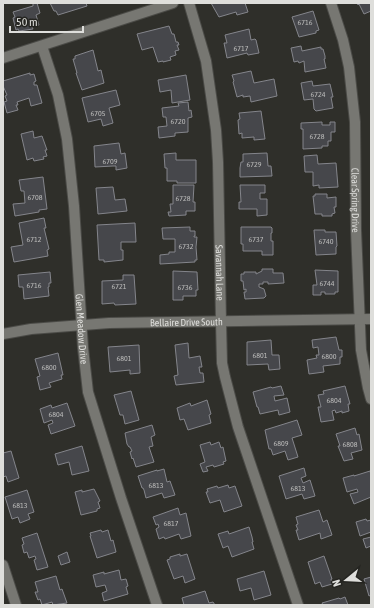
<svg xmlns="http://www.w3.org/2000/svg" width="374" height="608" font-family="'Asap Condensed',sans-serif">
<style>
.building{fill:#46474b;stroke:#84858b}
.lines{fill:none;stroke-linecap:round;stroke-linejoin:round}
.minor-casing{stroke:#4b4b47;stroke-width:12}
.minor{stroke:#777772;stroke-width:10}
.labels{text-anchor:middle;stroke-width:3;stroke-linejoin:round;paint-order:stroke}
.number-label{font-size:8px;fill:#b8b8b7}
.street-label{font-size:10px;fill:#dededb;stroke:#252521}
</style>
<rect width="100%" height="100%" fill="#2f2f2a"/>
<!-- building -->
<g class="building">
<path d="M33 3H37L40 13 36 15 39 25 32 27 33 29 19 31 18 29 16 30 13 18 15 17 13 12 33 6Z"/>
<path d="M50 3H86L87 6 58 15 56 11H54Z"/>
<path d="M211 3H245L248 12 237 15 236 12 219 17Z"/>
<path d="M357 3H371V11L364 14 359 4 358 5Z"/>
<path d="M313 11 319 30 316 31V33L299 37 292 17Z"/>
<path d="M169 26 172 34H174L176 42H178L179 45H177L179 50 175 51 176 55 170 57 171 60 163 62V61L158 62 153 47 142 50 137 34Z"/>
<path d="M249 29 251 40 255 39 256 40 259 53 248 55 247 53 227 58 224 43H227L225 35Z"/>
<path d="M301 46 302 51 321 47V49H323L325 56V59H324L326 68 305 72 304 61 299 63 298 61 294 62 291 48Z"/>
<path d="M93 50 98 71 101 70 104 83 82 90 76 73H77L73 59H75V56Z"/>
<path d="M251 71 254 83 274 79 277 96 251 102 250 96 243 97V95L237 97 233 82 234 81 232 75Z"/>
<path d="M30 73V75L34 74 36 81 34 82V85H37L42 103 31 106 29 98 17 102 18 105H16L18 110 7 113 4 102 7 101 5 96 7 95 3 86V81Z"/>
<path d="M186 75 190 100 172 103 171 90 160 92 158 80Z"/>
<path d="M312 81 313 86 330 84 333 97H331L333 108 316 111 314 109 313 99 304 100 301 83Z"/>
<path d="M116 90 120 105 109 108 113 123 103 126 101 119 88 122 82 98Z"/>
<path d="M188 102 189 111 191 110 192 117 188 118V132L175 133V136L159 138 158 127 167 126 166 117H163L162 108 179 106 178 103Z"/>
<path d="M261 111 265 139 254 140V137L242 138V133L239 134 238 120 240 119 239 113Z"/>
<path d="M322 122V125H330V122H335V132H331V141H328V146H322V148L303 149V129H301V123Z"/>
<path d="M33 131 34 138 42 136 47 150H45L47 156 43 157 44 159 34 161 33 158 27 160 21 134Z"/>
<path d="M119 143 121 154 125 153 127 168 116 170V166H113L95 167 94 146Z"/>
<path d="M176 153V160H196V183H177V181H167V168H165L164 154Z"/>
<path d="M267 153 268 166H271L272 176 240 177V168L241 162H243V154Z"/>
<path d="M317 155 318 164 336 163 338 187 319 188V185L313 186V172H305L304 156Z"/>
<path d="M43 177 47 209 39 210V212L15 216 13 204 25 203 24 191H21L19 180Z"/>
<path d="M173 185H194L193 202H195V211H186V215L169 216 168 212H171L170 204H173Z"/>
<path d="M240 185H265V193H260V199H267V215L257 216V209H239V202H241Z"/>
<path d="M113 187 115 200 125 199 127 211 98 214 96 188Z"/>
<path d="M315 194H327V198L336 197V207H334L335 213 332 214V216H322V214H315L313 196H315Z"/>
<path d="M44 218 46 228H44L49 249 47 250 48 256 14 262 11 247 23 245 19 223Z"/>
<path d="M135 223 136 242H121V250H123V260L104 262V260H99L97 225Z"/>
<path d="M190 227V231H195V236H194V237H197L196 247 197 260H195V262L160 264V255L169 254V252H175V239H163L162 228Z"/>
<path d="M241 227H271L272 228V233H271V241H273V255H262V251H243V244H241Z"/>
<path d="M314 230H325V232H336L337 246 336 247V254L316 255Z"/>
<path d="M262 269H273V273H283L284 283 268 284V282H263V284H259V287L264 289 266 296 264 298 245 299 244 292H246V289L244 290 243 281H241V274H244V272H256V274L262 271Z"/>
<path d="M315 270 338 271V292H335V294H325V292H321V295H313V285H317Z"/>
<path d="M173 271 197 272 198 290H196V296H183V300H173Z"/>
<path d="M50 272 51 283H49V287H48L49 296 24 299 23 287H19L18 275Z"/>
<path d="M123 275H134L136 304 115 305 114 303 102 304V281L123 280Z"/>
<path d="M336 337 339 350H342V357H340V364L323 366 324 372 309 374 307 360 317 358 316 355H319L318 347 313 348 312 340Z"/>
<path d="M271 340 272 355H279L280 369 269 370 268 364 247 365V342Z"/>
<path d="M188 343 189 358 200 356 202 367H199L200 373H203L204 382 176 385 174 376 178 375 175 345Z"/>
<path d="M139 345 140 373 130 374V370L110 372 108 347Z"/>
<path d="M58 353 63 375H61L62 379 49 383 51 387 40 390 37 377 40 376 35 359Z"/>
<path d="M281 386 284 395 274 396 275 401 287 398 290 412 279 415 278 410 260 414 258 407H257L253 392 271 387 272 388Z"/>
<path d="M345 386 350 404H348L349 411 342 413V411L336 413 335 410 332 411 334 420 321 422 318 407H321L318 395 324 394 323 391Z"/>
<path d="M131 391 139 420 125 424 123 415H120L114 395Z"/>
<path d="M207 400 211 414 209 415 211 423 188 430 184 419 180 420 177 408 190 403 191 406Z"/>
<path d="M67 403 75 426 51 434 48 425 53 423 52 420 44 423 40 409 51 405 52 408Z"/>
<path d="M297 420 302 435 292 438 298 457 288 460 285 451 273 455 271 449H269L265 430Z"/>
<path d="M152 425 155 435 151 437 153 446 149 447 154 462 136 467 133 458 132 459 130 452 132 451 130 447H129L127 444 125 433Z"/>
<path d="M355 428 357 435 359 434 362 450 351 453 353 459 344 461 338 446H340L336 434Z"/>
<path d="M210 442 211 445 219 442 221 448 223 447 226 461 223 462 224 464 214 467 213 465 206 467 208 471 203 472 200 464 205 462 200 445Z"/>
<path d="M82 446 89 471 72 475 69 462 58 465 55 454Z"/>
<path d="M11 451 19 478 8 482 6 476 3 477V453Z"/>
<path d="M304 468 306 476 301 478 303 483 310 480 315 496 304 499 302 494 286 499 279 476Z"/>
<path d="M164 469 167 482 170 481 175 495 164 498 162 493 146 498 144 490 143 488H142L138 476 157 470V471Z"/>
<path d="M370 471 371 475V497L354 504 350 494 358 492 357 489 347 492 343 478 354 475V476Z"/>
<path d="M228 485 229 488 235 486 242 506 224 512 220 500 210 503 206 492H208L207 489 217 486 218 488Z"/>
<path d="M94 489 100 501 98 502 100 508 97 509V511L81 515 75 492 82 490V492Z"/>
<path d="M27 490 34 512 28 514 30 519 20 523 18 517 12 519 5 497Z"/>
<path d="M178 508 180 515 186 513 191 536 181 539 179 534 165 539 164 537 159 539 156 529 159 527 158 524 156 525 153 517Z"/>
<path d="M319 510 323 522 327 520 332 535 321 539 320 533 299 540 296 530H298L296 525 298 524 296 517Z"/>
<path d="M366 519 367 521 371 520V532L360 536 356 522Z"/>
<path d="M249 527 252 537 253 542H252L254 549 232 557 228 546 223 548 218 534 228 531 229 534Z"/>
<path d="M101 530 102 532 108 530 111 541 113 540 116 552 97 558 90 536H91L90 533Z"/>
<path d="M37 533 48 567 37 570 34 560 36 559 35 556 29 558 27 552 24 553 22 545 24 544 22 538Z"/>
<path d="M371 537V546L366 548 363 539Z"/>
<path d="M67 552 70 562 61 565 58 556Z"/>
<path d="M180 554V556L187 554 195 579 185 583 183 576 174 579 167 560 170 559V557Z"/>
<path d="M324 556 332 579H331L332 584 322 587 320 582 315 584 308 562Z"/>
<path d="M119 570 121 580 126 579 128 586 126 587 128 594 104 601 102 593 107 591 105 585 96 587 93 575 104 572V574Z"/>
<path d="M264 571 271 595 254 600 251 588 240 591 237 579Z"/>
<path d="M56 576 60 590 62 589 67 603 53 605 52 602 42 605 40 599 38 600 35 592H38L35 582Z"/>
<path d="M371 577V595L369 596 364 579Z"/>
<path d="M205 591 209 603 213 602 215 605H184L182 598Z"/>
<path d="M345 597 348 605H323L322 603 339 598 340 599Z"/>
</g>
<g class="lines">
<!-- minor casing -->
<g class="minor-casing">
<g id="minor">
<path id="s1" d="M189 3 206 61 216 130 218 162 221 322 222 363 225 377 238 427 298 605"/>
<path id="s2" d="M331 3 343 40 349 67 355 122 356 230 361 350 368 388 371 399"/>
<path id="s3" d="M42 46 58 95 67 139 74 206 83 348 88 392 121 498 157 605"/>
<path d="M3 58 173 3"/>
<path id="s4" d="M3 334 31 329 109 323 371 319"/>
<path d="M3 565 16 605"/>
</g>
</g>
<!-- minor -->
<use href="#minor" class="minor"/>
</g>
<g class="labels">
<!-- number labels -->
<g class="number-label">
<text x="305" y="25">6716</text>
<text x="241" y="51">6717</text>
<text x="318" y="97">6724</text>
<text x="98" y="116">6705</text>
<text x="178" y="124">6720</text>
<text x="317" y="139">6728</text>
<text x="110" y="164">6709</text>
<text x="254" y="167">6729</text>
<text x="35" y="200">6708</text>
<text x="183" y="201">6728</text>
<text x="34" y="242">6712</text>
<text x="256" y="242">6737</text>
<text x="326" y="244">6740</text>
<text x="186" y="249">6732</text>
<text x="327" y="286">6744</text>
<text x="34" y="288">6716</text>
<text x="119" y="289">6721</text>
<text x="185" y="290">6736</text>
<text x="260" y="358">6801</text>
<text x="329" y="359">6800</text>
<text x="124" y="361">6801</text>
<text x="49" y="370">6800</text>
<text x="334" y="403">6804</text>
<text x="56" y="417">6804</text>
<text x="281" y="446">6809</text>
<text x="350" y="447">6808</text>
<text x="156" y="488">6813</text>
<text x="298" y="491">6813</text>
<text x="20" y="508">6813</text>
<text x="171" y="526">6817</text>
</g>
<!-- street labels -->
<g class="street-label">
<text dy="4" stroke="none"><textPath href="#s2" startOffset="200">Clear Spring Drive</textPath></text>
<text dy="4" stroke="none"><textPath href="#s1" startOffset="273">Savannah Lane</textPath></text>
<text dy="4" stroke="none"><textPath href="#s4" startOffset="184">Bellaire Drive South</textPath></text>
<text dy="4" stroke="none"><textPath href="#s3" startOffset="287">Glen Meadow Drive</textPath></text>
</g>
</g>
<!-- border -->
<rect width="374" height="608" fill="none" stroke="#dededb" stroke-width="8"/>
<!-- north arrow -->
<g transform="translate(346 580) rotate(252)" stroke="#252521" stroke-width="3" paint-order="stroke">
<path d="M0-3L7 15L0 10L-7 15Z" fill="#dededb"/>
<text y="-6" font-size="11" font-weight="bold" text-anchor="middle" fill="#dededb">N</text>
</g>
<!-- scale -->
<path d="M10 26v6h73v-6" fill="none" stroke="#dededb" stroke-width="2"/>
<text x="16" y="26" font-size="12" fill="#dededb" stroke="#252521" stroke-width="3" paint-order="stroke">50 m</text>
</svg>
